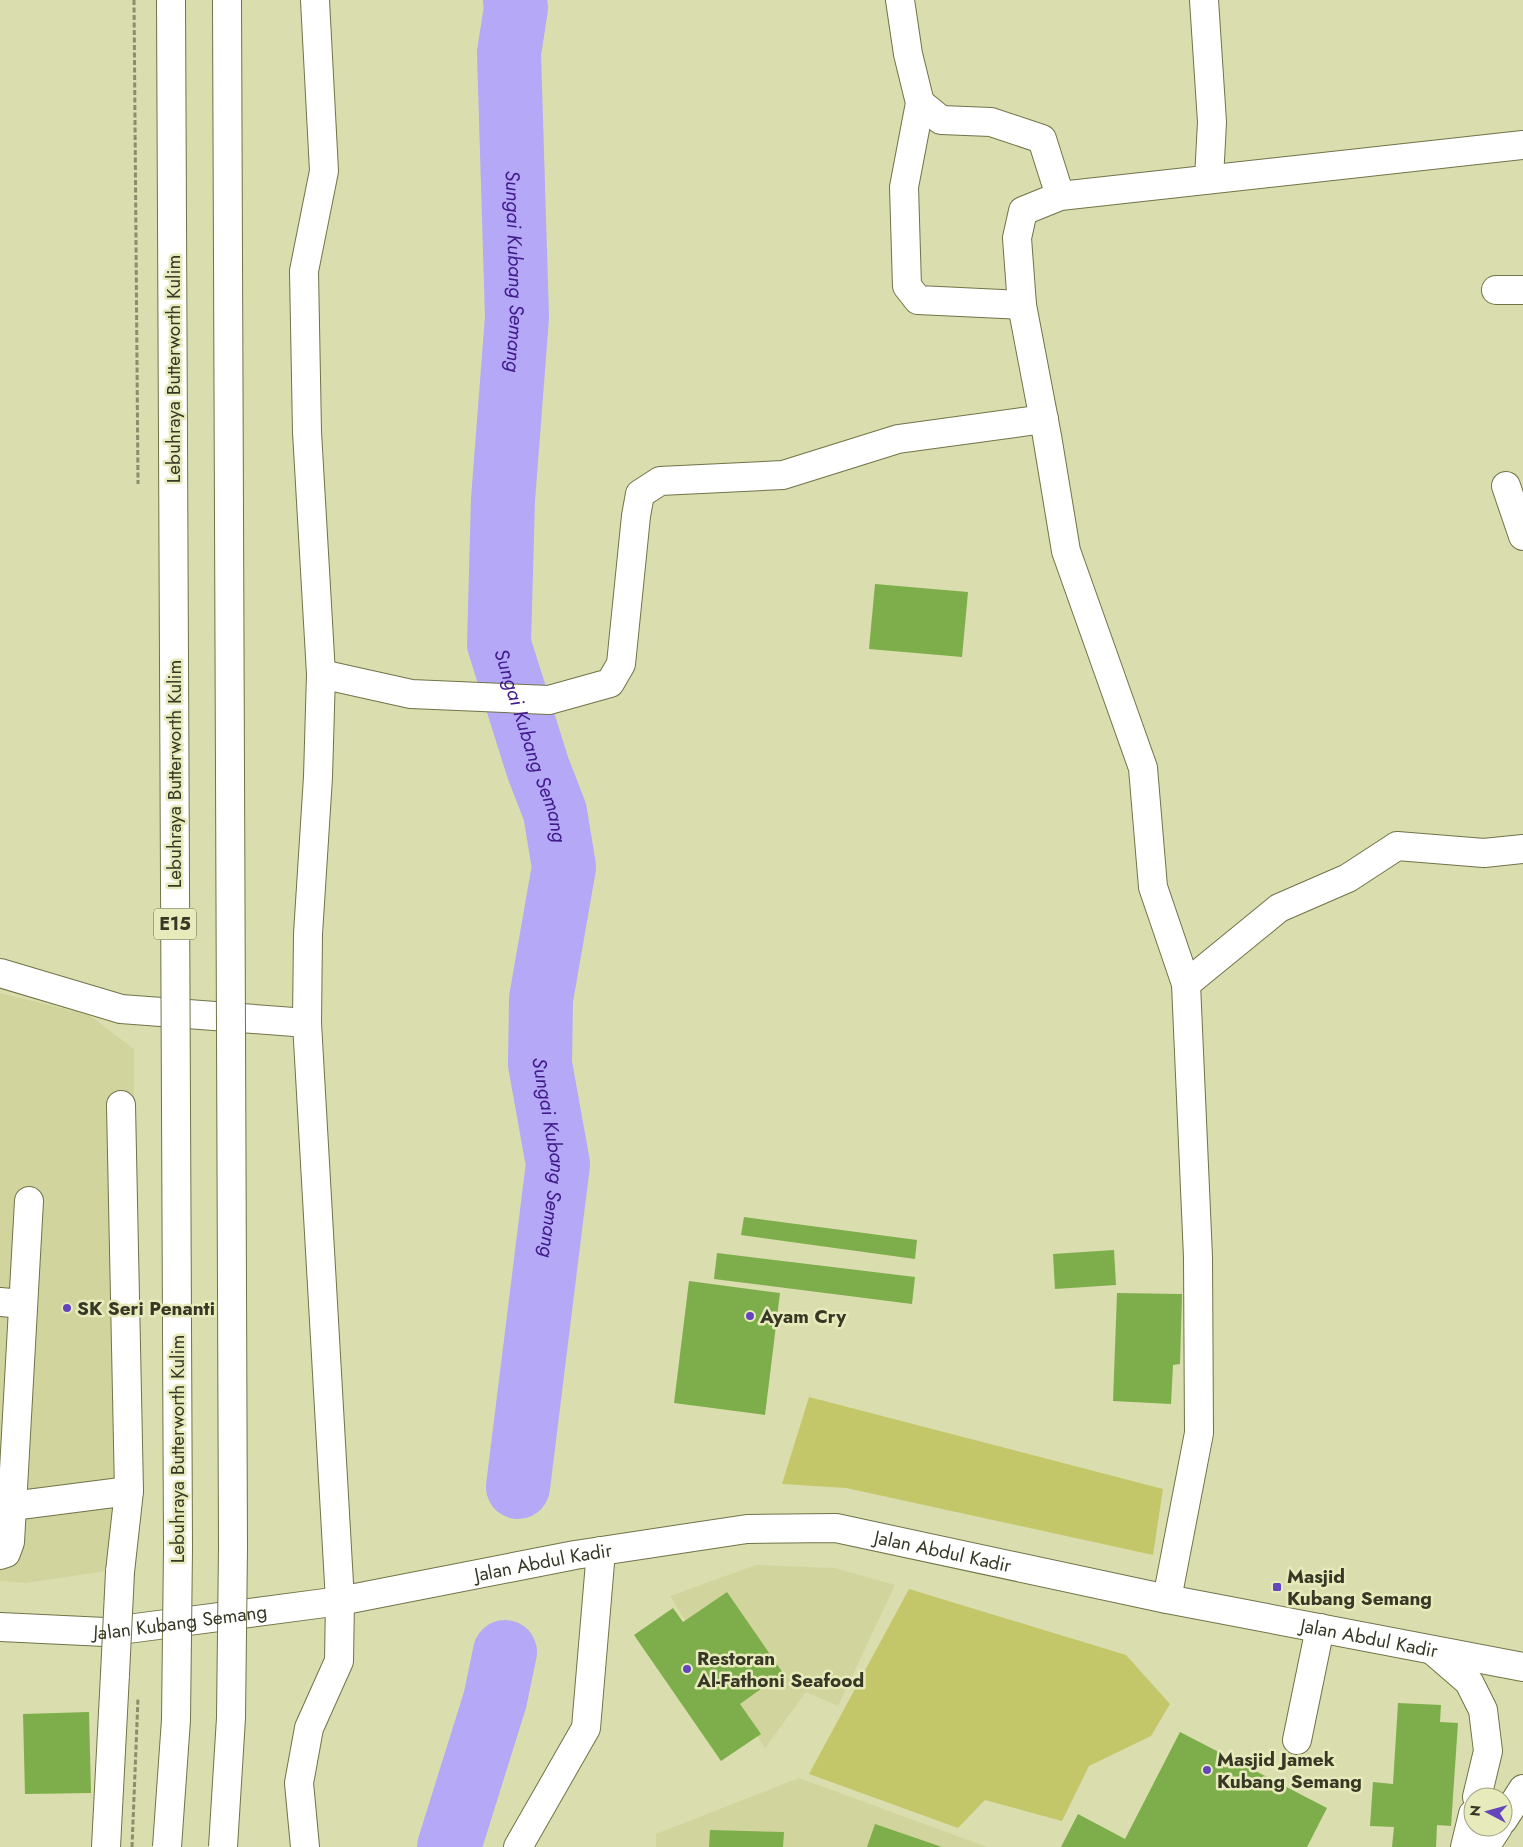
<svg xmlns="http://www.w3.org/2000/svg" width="1523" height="1847" font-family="Jost,sans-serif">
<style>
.built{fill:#d1d49d}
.green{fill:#c4c769}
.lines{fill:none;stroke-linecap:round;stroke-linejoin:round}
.river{stroke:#b4a8f7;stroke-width:64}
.building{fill:#7eae4b}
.minor-casing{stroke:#717348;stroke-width:30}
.major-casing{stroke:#717348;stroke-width:30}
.minor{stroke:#fff;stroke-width:28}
.major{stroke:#fff;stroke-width:28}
.minor-bridge-casing{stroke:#717348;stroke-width:30;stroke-linecap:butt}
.highway-bridge-casing{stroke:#717348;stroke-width:30;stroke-linecap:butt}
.path-bridge{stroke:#8b8d6c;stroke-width:3;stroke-dasharray:5 2.5;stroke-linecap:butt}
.minor-bridge{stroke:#fff;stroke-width:28}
.highway-bridge{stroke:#fff;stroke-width:28}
.poi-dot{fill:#6545bd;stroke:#e7eabb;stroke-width:2}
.labels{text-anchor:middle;stroke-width:5;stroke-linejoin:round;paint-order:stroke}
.shield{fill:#e7eabb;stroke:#6b6d51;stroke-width:1}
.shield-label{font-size:18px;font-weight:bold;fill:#363724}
.street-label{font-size:19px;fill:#363724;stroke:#e7eabb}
.poi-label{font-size:19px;font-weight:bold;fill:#363724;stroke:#e7eabb;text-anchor:start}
.water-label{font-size:20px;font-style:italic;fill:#41198b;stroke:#e7eabb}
</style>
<rect width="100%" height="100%" fill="#daddae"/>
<!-- built -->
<g class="built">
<path d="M0 993 89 1015 134 1049 133 1567 26 1583 0 1581Z"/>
<path d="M756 1565 835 1568 895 1585 838 1706 806 1692 765 1748 670 1596Z"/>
<path d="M799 1778 987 1847H656V1834Z"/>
</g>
<!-- green -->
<g class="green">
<path d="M809 1397 1163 1489 1153 1555 846 1488 782 1484Z"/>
<path d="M909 1589 1126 1655 1170 1704 1151 1736 1089 1766 1062 1821 985 1800 958 1828 809 1774Z"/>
</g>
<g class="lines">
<!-- river -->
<g class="river">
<path id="s1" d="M515 0 516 8 509 53 517 317 503 500 499 644 538 768 555 812 564 867 541 999 540 1064 558 1164 518 1487"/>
<path d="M449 1847 495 1700 505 1652"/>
</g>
</g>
<!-- building -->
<g class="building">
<path d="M875 584 968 592 962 657 869 649Z"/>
<path d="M744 1217 917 1240 915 1259 741 1235Z"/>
<path d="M1114 1250 1116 1285 1055 1289 1053 1254Z"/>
<path d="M717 1253 915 1277 912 1304 714 1279Z"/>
<path d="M689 1281 780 1293 765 1415 674 1403Z"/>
<path d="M1117 1293 1182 1294 1180 1364 1173 1365 1171 1404 1113 1401Z"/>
<path d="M727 1592 783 1673 740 1704 761 1734 721 1761 634 1635 673 1608 683 1622Z"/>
<path d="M1398 1703 1441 1705 1440 1722 1458 1723 1451 1826 1437 1825 1436 1847H1392L1394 1827 1370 1826 1373 1782 1393 1784Z"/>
<path d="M89 1712 91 1793 25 1794 23 1714Z"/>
<path d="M1180 1732 1327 1808 1307 1847H1061L1078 1814 1125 1839Z"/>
<path d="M875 1824 942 1847H867Z"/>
<path d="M710 1830 784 1832 783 1847H709Z"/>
</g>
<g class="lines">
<!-- minor casing -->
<g class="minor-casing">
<g id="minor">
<path d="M900 0 908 54 920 103 904 187 907 286 918 300 1022 305"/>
<path d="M1204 0 1212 122 1209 179"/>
<path d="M920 103 941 120 991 122 1042 139 1060 196"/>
<path d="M1496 290H1523"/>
<path d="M1506 486 1523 536"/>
<path d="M321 674 411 694 549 700 610 683 621 664 636 516 640 494 660 481 783 475 898 439 1044 419"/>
<path d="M0 973 121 1009 307 1023"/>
<path d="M1186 984 1279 908 1348 878 1397 846 1484 853 1523 849"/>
<path d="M29 1201 12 1506 129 1491"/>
<path d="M0 1302 23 1304"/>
<path d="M0 1555 6 1553 10 1542 12 1506"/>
<path d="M120 1572 129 1491 121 1105"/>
<path d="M1167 1599 1199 1433 1198 1257 1186 984 1153 887 1143 768 1066 551 1047 436 1022 305 1017 238 1023 211 1060 196 1523 145"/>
<path d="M1297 1740 1320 1628"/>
<path d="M106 1847 115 1674"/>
<path d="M305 1847 299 1783 309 1728 339 1661 340 1601 307 1023 308 934 318 777 321 674 307 432 304 271 324 171 315 0"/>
<path d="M518 1847 586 1728 601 1551"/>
</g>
</g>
<!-- major casing -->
<g class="major-casing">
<g id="major">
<path id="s2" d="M0 1627 105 1632 340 1601 575 1555 747 1529 836 1528 1167 1599 1523 1667"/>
<path d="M1432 1650 1469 1682 1483 1710 1488 1751 1477 1797"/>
<path d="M1503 1820 1523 1789"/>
<path d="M1465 1847 1473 1814"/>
<path d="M1485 1847 1498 1827"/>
</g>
</g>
<!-- minor -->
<use href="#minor" class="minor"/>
<!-- major -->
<use href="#major" class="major"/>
<!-- minor-bridge casing -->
<g class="minor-bridge-casing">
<path id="minor-bridge" d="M115 1674 120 1572"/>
</g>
<!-- highway-bridge casing -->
<g class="highway-bridge-casing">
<g id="highway-bridge">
<path d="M167 1847 176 1720 178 1548 171 0"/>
<path d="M223 1847 231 1718 233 1547 227 0"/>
</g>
</g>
<!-- path-bridge -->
<g class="path-bridge">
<path d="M134 0 138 484"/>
<path d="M132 1847 138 1698"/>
</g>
<!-- minor-bridge -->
<use href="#minor-bridge" class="minor-bridge"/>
<!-- highway-bridge -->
<use href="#highway-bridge" class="highway-bridge"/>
</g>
<!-- markers -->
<g class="poi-dot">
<circle cx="67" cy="1308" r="5"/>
<circle cx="750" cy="1316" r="5"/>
<rect x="1272" y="1582" width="10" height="10" rx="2.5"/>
<circle cx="687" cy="1669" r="5"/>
<circle cx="1207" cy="1770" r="5"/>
</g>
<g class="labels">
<!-- shield labels -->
<rect class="shield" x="154" y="908.5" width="42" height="31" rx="4"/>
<g class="shield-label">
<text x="175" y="930">E15</text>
</g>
<!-- street labels -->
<g class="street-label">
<text transform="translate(173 369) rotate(-90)" y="7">Lebuhraya Butterworth Kulim</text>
<text transform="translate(174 774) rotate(-90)" y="7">Lebuhraya Butterworth Kulim</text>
<text transform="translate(177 1449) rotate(-90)" y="7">Lebuhraya Butterworth Kulim</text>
<text dy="7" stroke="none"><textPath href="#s2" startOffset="954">Jalan Abdul Kadir</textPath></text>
<text dy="7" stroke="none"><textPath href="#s2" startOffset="549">Jalan Abdul Kadir</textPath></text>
<text dy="7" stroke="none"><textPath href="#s2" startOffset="181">Jalan Kubang Semang</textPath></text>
<text dy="7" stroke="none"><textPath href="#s2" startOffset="1389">Jalan Abdul Kadir</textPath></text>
</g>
<!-- poi labels -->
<g class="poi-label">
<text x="77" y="1315">SK Seri Penanti</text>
<text x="760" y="1323">Ayam Cry</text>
<text x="1287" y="1583">Masjid<tspan x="1287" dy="22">Kubang Semang</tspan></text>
<text x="697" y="1665">Restoran<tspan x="697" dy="22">Al-Fathoni Seafood</tspan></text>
<text x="1217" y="1766">Masjid Jamek<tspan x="1217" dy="22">Kubang Semang</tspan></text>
</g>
<!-- water labels -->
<g class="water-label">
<text dy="7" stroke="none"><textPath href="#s1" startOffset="272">Sungai Kubang Semang</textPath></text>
<text dy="7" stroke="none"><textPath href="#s1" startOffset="752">Sungai Kubang Semang</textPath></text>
<text dy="7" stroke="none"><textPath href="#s1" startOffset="1172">Sungai Kubang Semang</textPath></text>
</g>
</g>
<!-- north arrow -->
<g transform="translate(1488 1812) rotate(276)"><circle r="24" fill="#e7eabb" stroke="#a0a27f"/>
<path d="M0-4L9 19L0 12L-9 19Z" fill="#6545bd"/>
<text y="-8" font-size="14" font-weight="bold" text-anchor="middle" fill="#363724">N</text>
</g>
</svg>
